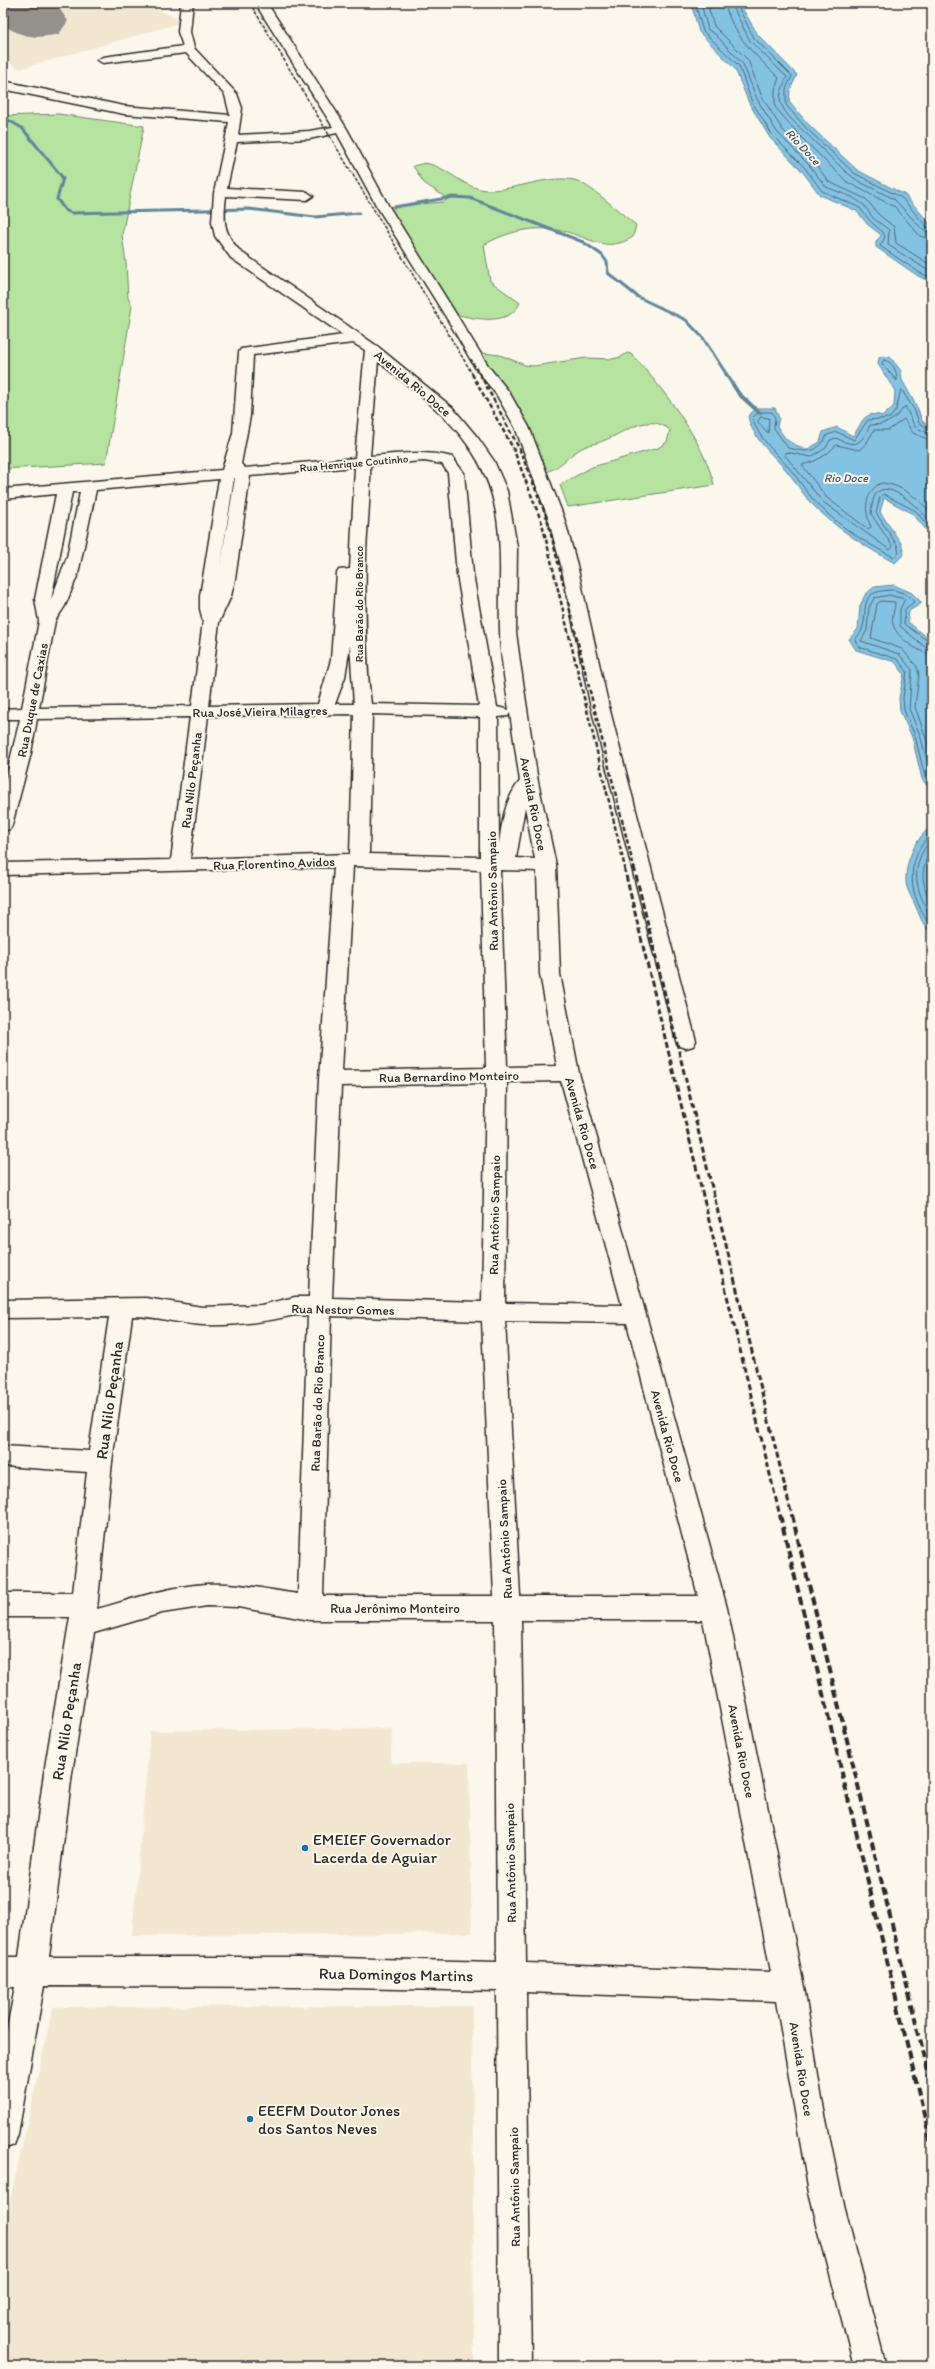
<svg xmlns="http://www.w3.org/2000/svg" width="935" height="2369" font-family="Itim,sans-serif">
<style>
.built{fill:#f1e7d1}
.green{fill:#b7e3a0;stroke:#718766}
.water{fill:#84c2e4;stroke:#60869a}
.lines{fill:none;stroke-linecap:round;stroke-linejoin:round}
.shore{stroke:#4f6775;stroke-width:1}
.stream-far1{stroke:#60869a;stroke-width:3}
.stream{stroke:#60869a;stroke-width:4}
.runway{fill:#93918c;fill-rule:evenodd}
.minor-casing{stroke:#2b2b2b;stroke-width:3}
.minor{fill:#fbf7ec;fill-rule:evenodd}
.rail-far3{stroke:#2b2b2b;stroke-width:1.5;stroke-dasharray:3.5 1.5;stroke-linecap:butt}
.rail-far2{stroke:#2b2b2b;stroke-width:2.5;stroke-dasharray:4.5 2.5;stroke-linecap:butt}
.rail-far1{stroke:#2b2b2b;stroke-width:3;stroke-dasharray:6 3;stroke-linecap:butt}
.rail{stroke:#2b2b2b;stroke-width:4;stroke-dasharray:8 4;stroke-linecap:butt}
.poi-dot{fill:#1f6fb2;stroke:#fbf7ec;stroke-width:1.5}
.labels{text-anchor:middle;stroke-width:4;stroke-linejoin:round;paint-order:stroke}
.far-street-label{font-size:11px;fill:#2b2b2b;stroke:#fbf7ec}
.far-water-label{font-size:12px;font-style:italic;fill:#465862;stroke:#fbf7ec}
.street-label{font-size:13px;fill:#2b2b2b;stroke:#fbf7ec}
.near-street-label{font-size:16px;fill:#2b2b2b;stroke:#fbf7ec}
.near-poi-label{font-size:16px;fill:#2b2b2b;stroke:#fbf7ec;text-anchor:start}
</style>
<rect width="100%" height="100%" fill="#fbf7ec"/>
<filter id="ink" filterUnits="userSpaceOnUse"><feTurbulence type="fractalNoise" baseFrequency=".025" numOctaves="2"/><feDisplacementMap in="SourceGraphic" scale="8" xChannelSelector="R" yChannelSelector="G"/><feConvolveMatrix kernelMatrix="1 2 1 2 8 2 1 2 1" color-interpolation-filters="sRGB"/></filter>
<g filter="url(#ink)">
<!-- built -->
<g class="built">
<path d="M3 3H145L183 22 20 69 3 59Z"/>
<path d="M392 1728 391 1763H469L472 1933 132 1936 150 1731Z"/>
<path d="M472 2006 474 2366H3V2232L53 2007Z"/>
</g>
<!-- green -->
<g class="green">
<path d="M58 114 144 126 122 235 126 263 128 298 132 306 106 463 3 469V116Z"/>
<path d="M425 163C449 167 464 190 489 190 517 190 546 175 574 180 587 182 624 216 636 225L633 237C605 254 590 237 563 231 536 225 507 231 484 245L490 281 520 303C508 328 472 318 450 313L385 207 443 202 448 199 424 183 413 166Z"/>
<path d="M474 352 500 355 525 365 534 366 586 358 612 359 621 357 627 353 631 354C661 385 705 443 714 485L568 507 560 485 592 467 658 448 667 442 670 430C648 412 626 432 605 440 595 445 589 443 577 451 561 462 562 467 541 474Z"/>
</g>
<!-- water -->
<g class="water">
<path d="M691 3H739L758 35 797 75 790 90 789 102 810 126 857 170 905 195 932 226V283L918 276 876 247V241L881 236 880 234 867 224 857 211 820 195 802 171 770 138 749 103 735 69 699 32Z"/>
<path d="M883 356 890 357 901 371 902 380 918 409 922 421 932 429V537L913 514 884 498 880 512 901 543 904 554 895 563C865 547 833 526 810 502 801 492 795 480 786 470 772 454 752 438 748 416L757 408H775L779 418 777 426C787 442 790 444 808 449L820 442 823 432 837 427 853 436C863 423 862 410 883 416L894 406 895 391 878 364 879 358Z"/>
<path d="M894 585 912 593 922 603 909 611 908 622 932 641V792L922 779 912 737 900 711 899 698 904 674 895 662 856 650 849 639 858 629 860 606 865 595 874 587Z"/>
<path d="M932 826V934C924 927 920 917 916 907 913 900 906 889 906 881 905 862 916 837 932 826Z"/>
</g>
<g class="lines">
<!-- shore -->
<g class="shore">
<path d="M695 3 703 31 739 66 752 102 773 136 805 168 822 191 860 208 870 221 883 232 885 237 880 246 920 273 932 278"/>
<path d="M701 3 708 30 715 34 743 64 757 99 777 132 809 165 826 187 852 197 864 205 873 218 889 230 888 245 932 273"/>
<path d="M707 3 714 26 748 60 762 97 782 129 813 161 829 182 866 199 878 214 894 227 896 243 932 266"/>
<path d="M725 3C731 34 757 57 779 78L775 89V107L800 136 847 182 895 207 920 236 932 240"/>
<path d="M731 3 750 41 787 77C779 97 776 100 790 118L846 172 858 181 894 199 923 230 932 234"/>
<path d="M736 3 754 38 792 76 786 89V105L807 129 854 173 902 198 927 227 932 229"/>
<path d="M884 360C894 362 897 372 897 381L882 364Z"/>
<path d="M761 417 769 418 768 433 758 422Z"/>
<path d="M932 430 919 423 915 411 901 389 896 410 890 418 868 420 854 440 837 432 827 435C817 455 807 452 788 448L774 428 775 418 772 412H759L752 418C759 439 776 453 790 469 798 478 804 489 812 498 834 523 864 543 894 557L899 553 897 545 876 513 880 497 883 494 916 511 932 531"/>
<path d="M932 435 915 427 905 406C894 421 888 424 870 425 861 445 856 448 836 438L830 440 826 448 811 457 786 452 784 454 823 502 890 550 893 547 871 514C872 507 872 495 879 491 894 482 923 513 932 523"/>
<path d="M932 441 913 433 904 419 889 430H874L866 444 859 450 836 445C826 456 817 461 802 465L827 498 868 529 871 527C864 511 864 492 881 483 901 484 919 499 932 514"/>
<path d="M932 644 904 624 905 609 914 602C909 595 899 590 890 590 857 592 869 608 862 630 861 633 857 637 855 640L859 647 897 659 907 671 903 698 904 710 915 736 925 777 932 786"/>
<path d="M932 649 925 647 900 626V609L905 599 889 595 874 598 869 608 867 630 861 641 899 654 912 670 909 709 920 735 932 778"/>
<path d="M932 655C919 652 897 639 893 624 891 617 895 609 895 602L881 601 877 604 871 638 902 649 917 667 919 674 915 707 932 755"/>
<path d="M932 831C903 866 908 892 932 929"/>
<path d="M932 838C908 868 915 888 932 919"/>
<path d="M932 847C919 872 921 881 932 907"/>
</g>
<!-- stream-far1 -->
<g class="stream-far1">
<path d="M3 117 22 128 63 178 57 199 65 210 71 213 249 209 315 217 359 213"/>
<path d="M394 207 453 197 470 198 583 242 602 255 607 262 608 273 638 297 686 320 703 338 727 375"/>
</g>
<!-- stream -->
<path class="stream" d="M726 374 739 394 760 413"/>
<!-- runway -->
<path class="runway" d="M3 3H49L59 8 68 21 59 34C35 39 25 38 3 25Z"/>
<!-- minor casing -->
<g class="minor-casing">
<path id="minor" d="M181 3H193L190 32 194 48 237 94 242 108 238 135 309 131 333 127 255 3H267L347 129 388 205 489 367 509 392 529 427 564 518 577 565 608 703 696 1041 693 1046 686 1048 679 1046 676 1041 590 703 561 565 548 518 515 427 496 394 476 369 449 322 376 205 337 133 309 139 237 142 227 188 307 192 313 196 307 200 226 196C223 221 223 233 241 252L377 346 453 408 478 438 494 461 507 491 517 547 516 632 520 662 538 782 556 865 560 974 579 1073 727 1608 804 1987 822 2100 841 2193 886 2366H854L809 2193 776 2001 526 1992 531 2366H499L497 1991 298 1987 44 1986 18 2134 14 2145 3 2149V2050L15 1987H3V1957H19L44 1773 70 1617H3V1593H73L87 1472 3 1466V1446L89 1451 109 1317 3 1318V1300L146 1298 202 1307 261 1305 295 1297H309L319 1079 334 867 3 875V863L171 860 190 717 37 719 31 753 12 825 10 829 3 831V790L20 719H3V709L22 708 39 621 35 599 56 494 3 499V489L222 470 233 433 239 352 241 349 343 335 231 258 215 236 212 222 214 193 229 122 124 114 3 89V81L124 106 230 115 225 95 186 53 103 63 97 60 103 57 183 46 178 32ZM353 343 365 350 355 458 245 468 241 464 250 416 253 355ZM378 361C409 387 443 410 467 444 510 502 498 565 500 631 500 658 506 684 509 710L497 707 473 574 464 473 452 457C425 450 398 454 370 456ZM424 461 442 464 448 473 457 574 479 706 371 704C365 655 365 604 366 554 367 524 371 495 370 465ZM355 467 350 569 339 570 337 573 331 660 318 704 209 706 219 622 231 596 235 579 250 476ZM234 478H235L220 569ZM219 479 200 596V609L203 621 192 706 39 708 55 621 65 606 78 574 96 490ZM72 492H80L67 557 51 600ZM350 645 354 704H335L345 677ZM510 713 520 781C505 799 502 822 499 844L498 717 508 716ZM354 714 350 854 190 859 208 716ZM372 714 480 717V857L369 854ZM525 807 535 859 516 858ZM353 866 481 870 486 1068 342 1071ZM500 870 537 871 540 974 557 1066 507 1067ZM561 1081 622 1305 505 1303 507 1082ZM486 1083 482 1302 332 1298 341 1086ZM295 1315 308 1316 298 1594C268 1590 237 1582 207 1584 170 1586 133 1599 97 1609L112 1462 132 1316C156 1316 179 1324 203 1325 234 1326 265 1322 295 1315ZM331 1316 482 1321 494 1596H323ZM505 1321 627 1323 698 1596H520ZM207 1606 238 1607 310 1620H495L497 1962 298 1957H49L72 1773 94 1633 162 1613ZM521 1620H703L771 1972 526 1963Z"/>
</g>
<!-- minor -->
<use href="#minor" class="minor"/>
<!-- rail-far3 -->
<g class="rail-far3">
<path d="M250 3 473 375"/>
<path d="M471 359 480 375"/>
</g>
<!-- rail-far2 -->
<g class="rail-far2">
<path d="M472 374 513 448 542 523 625 868"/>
<path d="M480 374 519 448 547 518 634 868"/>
</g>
<!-- rail-far1 -->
<g class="rail-far1">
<path d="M624 867 780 1516"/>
<path d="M634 867 792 1516"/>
</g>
<!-- rail -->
<g class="rail">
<path d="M780 1515 932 2148"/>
<path d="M792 1515 932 2088"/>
</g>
</g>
</g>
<!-- markers -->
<g class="poi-dot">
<circle cx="305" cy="1848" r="4"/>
<circle cx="250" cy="2119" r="4"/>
</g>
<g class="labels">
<!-- far-street labels -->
<g class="far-street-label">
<text transform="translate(354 463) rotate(-5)" y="4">Rua Henrique Coutinho</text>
<text transform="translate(359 604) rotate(-90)" y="4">Rua Barão do Rio Branco</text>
</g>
<!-- far-water labels -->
<g class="far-water-label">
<text transform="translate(803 147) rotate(47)" y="4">Rio Doce</text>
<text x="846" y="482">Rio Doce</text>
</g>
<!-- street labels -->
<g class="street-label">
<text transform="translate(413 383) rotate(40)" y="5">Avenida Rio Doce</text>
<text transform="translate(32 700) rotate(-79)" y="5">Rua Duque de Caxias</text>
<text transform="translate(260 711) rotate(-1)" y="5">Rua José Vieira Milagres</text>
<text transform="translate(191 780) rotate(-83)" y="5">Rua Nilo Peçanha</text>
<text transform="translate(534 804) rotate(79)" y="5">Avenida Rio Doce</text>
<text transform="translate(274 863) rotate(-2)" y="5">Rua Florentino Avidos</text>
<text transform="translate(492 891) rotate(-91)" y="5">Rua Antônio Sampaio</text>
<text transform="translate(449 1076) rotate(-1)" y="5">Rua Bernardino Monteiro</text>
<text transform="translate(583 1123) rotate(74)" y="5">Avenida Rio Doce</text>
<text transform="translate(494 1215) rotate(-89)" y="5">Rua Antônio Sampaio</text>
<text transform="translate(343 1309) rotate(1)" y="5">Rua Nestor Gomes</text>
<text transform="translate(317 1403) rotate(-88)" y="5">Rua Barão do Rio Branco</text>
<text transform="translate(668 1436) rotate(75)" y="5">Avenida Rio Doce</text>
<text transform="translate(504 1539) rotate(-93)" y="5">Rua Antônio Sampaio</text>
<text x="395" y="1613">Rua Jerônimo Monteiro</text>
<text transform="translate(742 1751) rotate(79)" y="5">Avenida Rio Doce</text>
<text transform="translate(510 1863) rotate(-91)" y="5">Rua Antônio Sampaio</text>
<text transform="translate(802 2069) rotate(81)" y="5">Avenida Rio Doce</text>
<text transform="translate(514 2187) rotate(-91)" y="5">Rua Antônio Sampaio</text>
</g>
<!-- near-street labels -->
<g class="near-street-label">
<text transform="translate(109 1400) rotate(-82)" y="6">Rua Nilo Peçanha</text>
<text transform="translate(66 1721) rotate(-81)" y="6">Rua Nilo Peçanha</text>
<text transform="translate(396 1974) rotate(1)" y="6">Rua Domingos Martins</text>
</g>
<!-- near-poi labels -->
<g class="near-poi-label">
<text x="313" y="1845">EMEIEF Governador<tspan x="313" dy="18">Lacerda de Aguiar</tspan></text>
<text x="258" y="2116">EEEFM Doutor Jones<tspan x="258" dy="18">dos Santos Neves</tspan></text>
</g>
</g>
<!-- margin -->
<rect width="935" height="2369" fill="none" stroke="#fbf7ec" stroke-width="16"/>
<rect x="8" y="8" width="919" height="2353" fill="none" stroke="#2b2b2b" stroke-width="1.5" filter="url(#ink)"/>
</svg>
